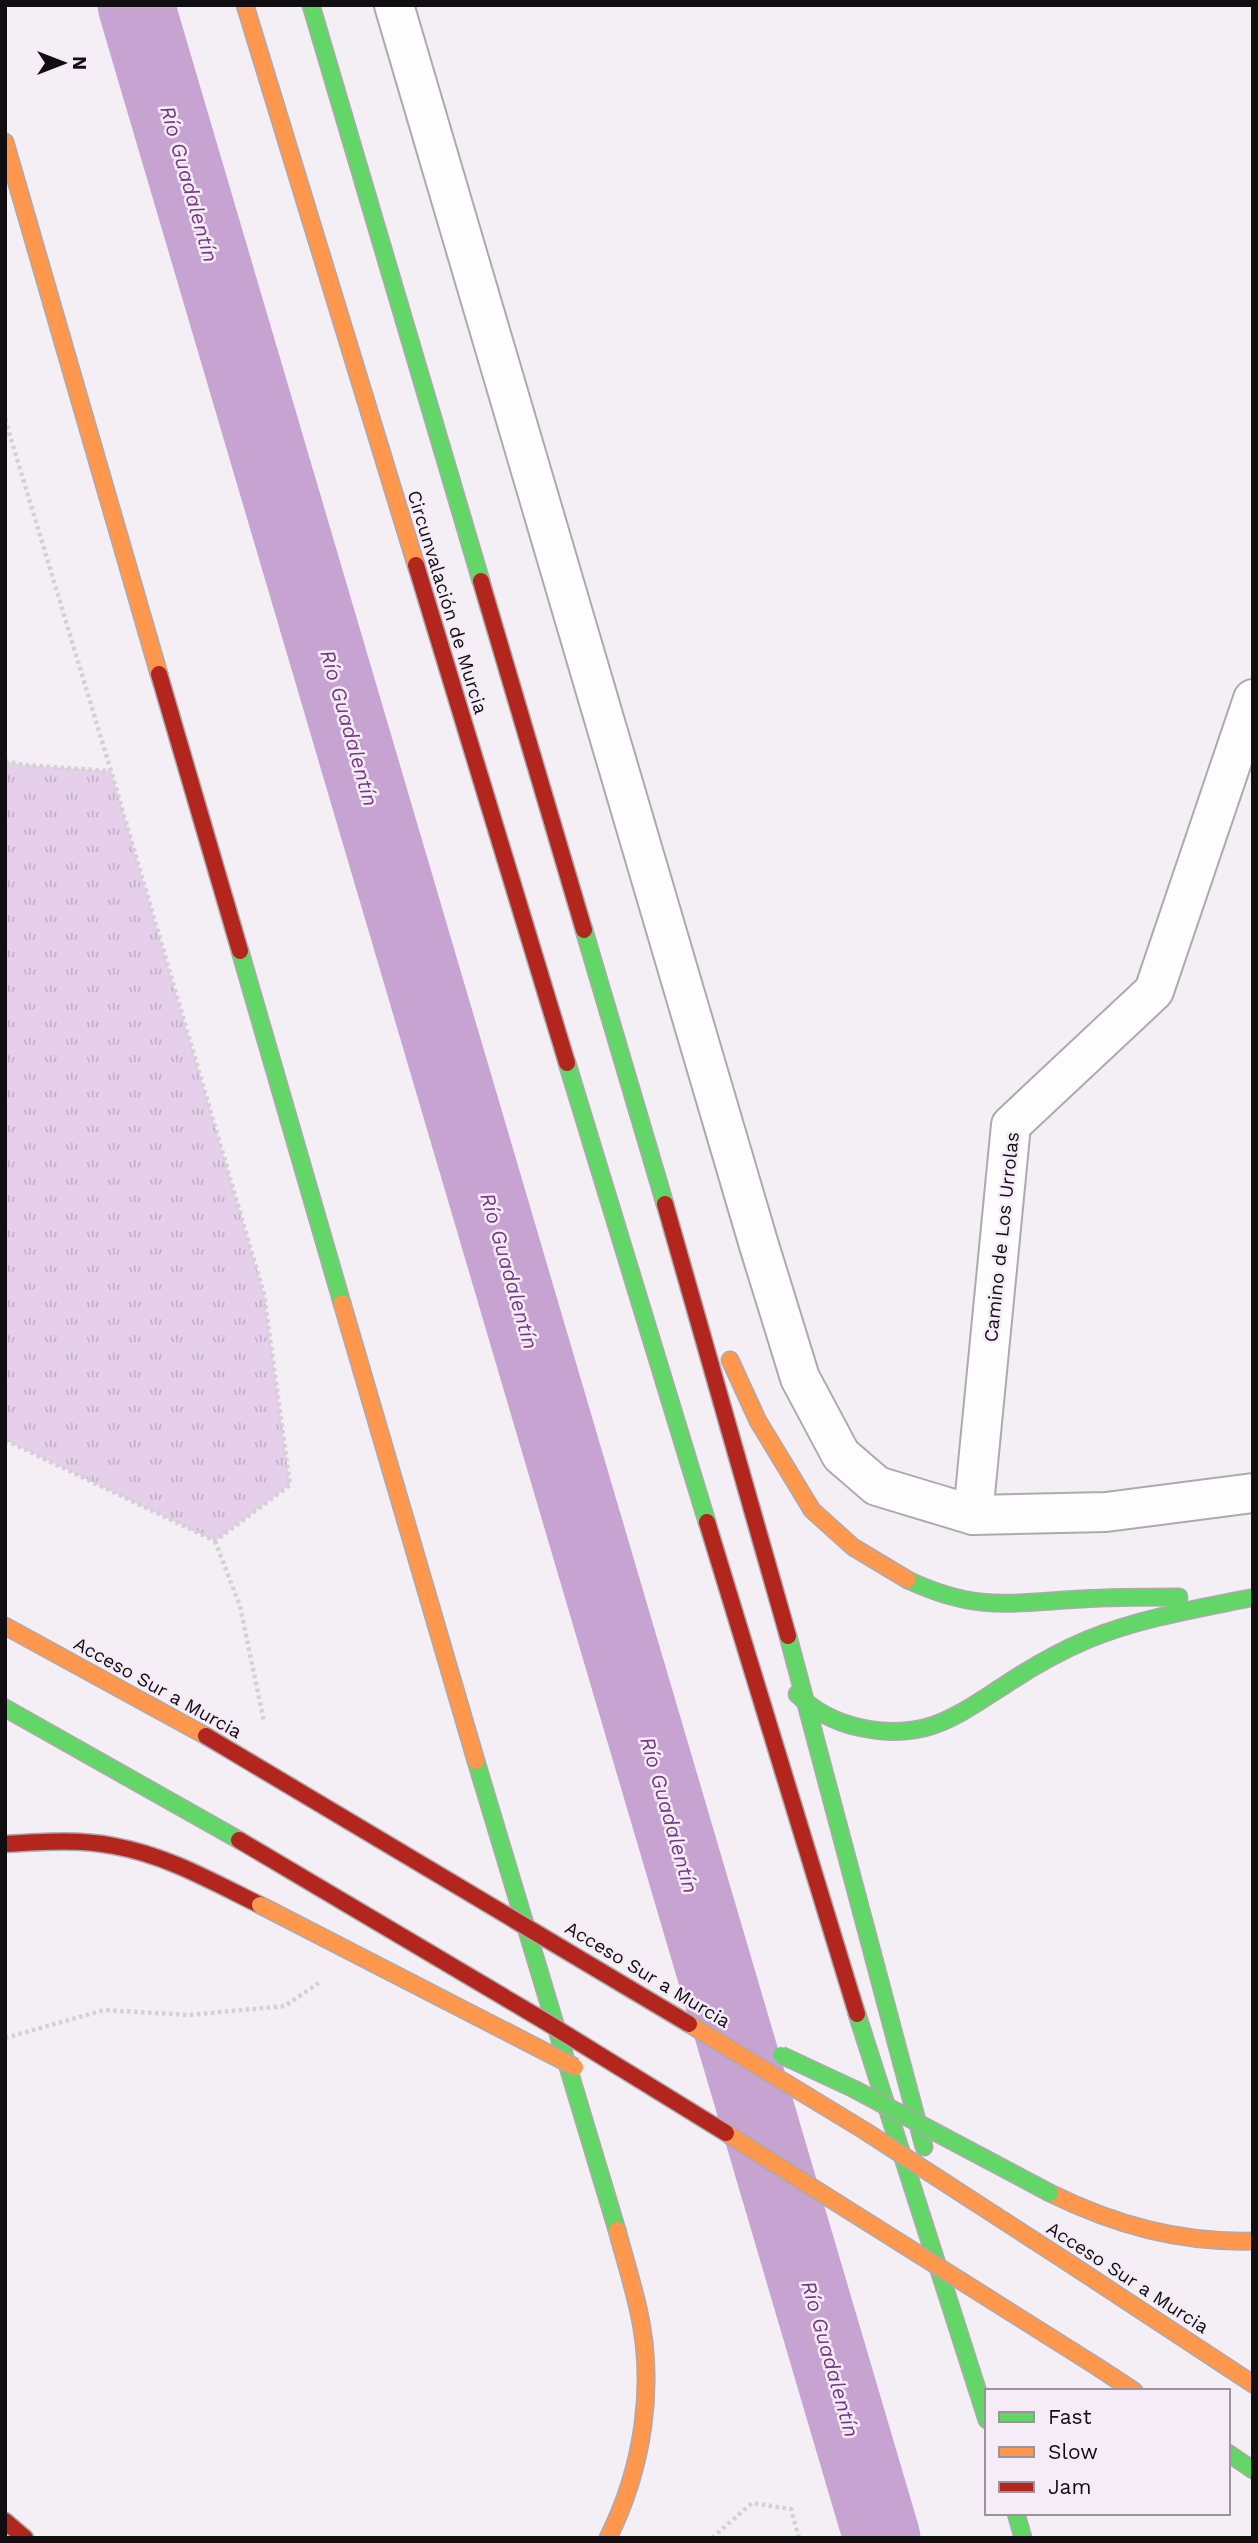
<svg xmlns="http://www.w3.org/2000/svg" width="1258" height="2543" font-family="'Work Sans',sans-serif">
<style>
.grass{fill:url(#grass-tufts)}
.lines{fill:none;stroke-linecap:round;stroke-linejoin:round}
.river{stroke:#c6a3d1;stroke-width:77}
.street-casing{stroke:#ada9ae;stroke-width:42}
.fast-casing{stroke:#ada9ae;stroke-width:19}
.slow-casing{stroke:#ada9ae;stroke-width:19}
.jam-casing{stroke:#ada9ae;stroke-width:19}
.path{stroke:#d3d1d4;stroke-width:4.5;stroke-dasharray:3.5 3.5;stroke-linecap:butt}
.street{stroke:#fdfdfe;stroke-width:38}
.fast{stroke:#63d668;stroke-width:16}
.slow{stroke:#ff974d;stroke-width:16}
.jam{stroke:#b3261e;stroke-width:16}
.fast-bridge-casing{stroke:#ada9ae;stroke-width:19;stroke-linecap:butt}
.slow-bridge-casing{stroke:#ada9ae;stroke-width:19;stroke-linecap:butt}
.jam-bridge-casing{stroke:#ada9ae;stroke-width:19;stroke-linecap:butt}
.fast-bridge{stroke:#63d668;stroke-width:16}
.slow-bridge{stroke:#ff974d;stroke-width:16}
.jam-bridge{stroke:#b3261e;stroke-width:16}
.labels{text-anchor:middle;stroke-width:5;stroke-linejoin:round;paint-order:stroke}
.street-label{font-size:19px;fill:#110e12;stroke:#f5ecf8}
.water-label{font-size:21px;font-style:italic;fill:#733984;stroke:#f5ecf8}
</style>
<defs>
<pattern id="grass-tufts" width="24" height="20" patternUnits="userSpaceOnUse" patternTransform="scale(1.75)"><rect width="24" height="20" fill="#e5cfeb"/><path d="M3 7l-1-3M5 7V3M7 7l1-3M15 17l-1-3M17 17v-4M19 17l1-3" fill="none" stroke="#c3b1c8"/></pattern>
</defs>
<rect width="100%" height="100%" fill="#f4eff5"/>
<!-- grass -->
<path class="grass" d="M5 761 24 765 111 771 264 1294 290 1485 215 1541 5 1440Z"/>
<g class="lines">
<!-- river -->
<path class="river" d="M136 5 882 2538"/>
<!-- street casing -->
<g class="street-casing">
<g id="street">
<path d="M394 5 758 1242 800 1378 841 1455 877 1486 973 1515 1106 1512 1253 1493"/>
<path d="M973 1515 1011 1125 1154 991 1253 699"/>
</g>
</g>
<!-- fast casing -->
<g class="fast-casing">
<g id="fast">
<path d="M311 5 481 581"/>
<path d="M584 930 665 1204"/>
<path d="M240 951 342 1303"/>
<path d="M567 1063 707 1522"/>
<path d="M908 1580C976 1612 1010 1603 1082 1599 1114 1597 1147 1597 1179 1597"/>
<path d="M788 1636 924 2147"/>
<path d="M797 1694C815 1712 837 1723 862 1728 925 1741 955 1717 1005 1685 1032 1667 1060 1651 1089 1639 1141 1618 1196 1609 1250 1598"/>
<path d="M5 1708 239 1840"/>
<path d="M476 1761 617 2230"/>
<path d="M857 2014 987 2420"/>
<path d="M1228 2453 1253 2470"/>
<path d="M1016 2513 1023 2538"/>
</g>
</g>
<!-- slow casing -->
<g class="slow-casing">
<g id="slow">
<path d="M245 5 416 565"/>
<path d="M5 142 159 674"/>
<path d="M342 1303 476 1761"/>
<path d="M730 1360 758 1421 812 1510 853 1547 908 1580"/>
<path d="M5 1626 206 1736"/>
<path d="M1050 2193C1115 2225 1180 2243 1253 2241"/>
<path d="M1069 2263 1253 2384"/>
<path d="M1096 2366 1134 2391"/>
<path d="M608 2538C643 2468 656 2385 638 2308 632 2282 624 2256 617 2230"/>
</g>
</g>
<!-- jam casing -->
<g class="jam-casing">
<g id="jam">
<path d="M416 565 567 1063"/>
<path d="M481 581 584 930"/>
<path d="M159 674 240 951"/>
<path d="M665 1204 788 1636"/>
<path d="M707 1522 857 2014"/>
<path d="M5 1844C41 1842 78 1839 114 1846 166 1855 213 1882 260 1905"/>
<path d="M5 2521 25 2538"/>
</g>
</g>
<!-- path -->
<g class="path">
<path d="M5 419 111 771 264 1294 290 1485 215 1541 5 1440"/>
<path d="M5 761 24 765 111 771"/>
<path d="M215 1541 240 1606 264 1722"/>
<path d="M5 2038 104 2010 189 2015 285 2006 320 1982"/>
<path d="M712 2538 752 2503 791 2509 799 2538"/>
</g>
<!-- street -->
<use href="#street" class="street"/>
<!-- fast -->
<use href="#fast" class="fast"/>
<!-- slow -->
<use href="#slow" class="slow"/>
<!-- jam -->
<use href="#jam" class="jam"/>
<!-- fast-bridge casing -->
<g class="fast-bridge-casing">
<path id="fast-bridge" d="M781 2055 854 2089 1050 2193"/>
</g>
<!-- slow-bridge casing -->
<g class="slow-bridge-casing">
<g id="slow-bridge">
<path d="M260 1905 575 2067"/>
<path d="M689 2024 865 2131 1069 2263"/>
<path d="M726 2133 1096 2366"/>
</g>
</g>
<!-- jam-bridge casing -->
<g class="jam-bridge-casing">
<g id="jam-bridge">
<path d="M206 1736 689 2024"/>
<path d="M239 1840 546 2022 726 2133"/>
</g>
</g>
<!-- fast-bridge -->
<use href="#fast-bridge" class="fast-bridge"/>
<!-- slow-bridge -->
<use href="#slow-bridge" class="slow-bridge"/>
<!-- jam-bridge -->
<use href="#jam-bridge" class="jam-bridge"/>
</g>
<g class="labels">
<!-- street labels -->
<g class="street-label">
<text transform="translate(448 602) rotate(73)" y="7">Circunvalación de Murcia</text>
<text transform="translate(1001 1237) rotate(-84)" y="7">Camino de Los Urrolas</text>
<text transform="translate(158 1687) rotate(29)" y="7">Acceso Sur a Murcia</text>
<text transform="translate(648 1974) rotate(31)" y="7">Acceso Sur a Murcia</text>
<text transform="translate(1128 2277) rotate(33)" y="7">Acceso Sur a Murcia</text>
</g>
<!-- water labels -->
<g class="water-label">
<text transform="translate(189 184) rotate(74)" y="7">Río Guadalentín</text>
<text transform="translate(349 728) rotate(74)" y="7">Río Guadalentín</text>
<text transform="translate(509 1271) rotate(74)" y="7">Río Guadalentín</text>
<text transform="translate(669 1815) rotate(74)" y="7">Río Guadalentín</text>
<text transform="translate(830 2359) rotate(74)" y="7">Río Guadalentín</text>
</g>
</g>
<!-- border -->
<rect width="1258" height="2543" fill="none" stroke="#110e12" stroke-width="14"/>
<!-- legend -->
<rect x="985" y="2389" width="245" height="126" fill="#f5ecf8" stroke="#9a939c" stroke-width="2"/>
<rect x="999" y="2412" width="35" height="10" fill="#63d668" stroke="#9a939c" stroke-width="2"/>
<text x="1048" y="2424" font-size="21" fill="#110e12">Fast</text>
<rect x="999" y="2447" width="35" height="10" fill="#ff974d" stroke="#9a939c" stroke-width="2"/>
<text x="1048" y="2459" font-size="21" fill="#110e12">Slow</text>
<rect x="999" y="2482" width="35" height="10" fill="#b3261e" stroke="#9a939c" stroke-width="2"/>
<text x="1048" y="2494" font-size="21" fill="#110e12">Jam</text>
<!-- north arrow -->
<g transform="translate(63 63) rotate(90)" stroke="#f5ecf8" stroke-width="5" paint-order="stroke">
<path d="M0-5L12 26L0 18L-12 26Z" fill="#110e12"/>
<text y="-10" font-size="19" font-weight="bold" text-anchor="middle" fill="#110e12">N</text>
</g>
</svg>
